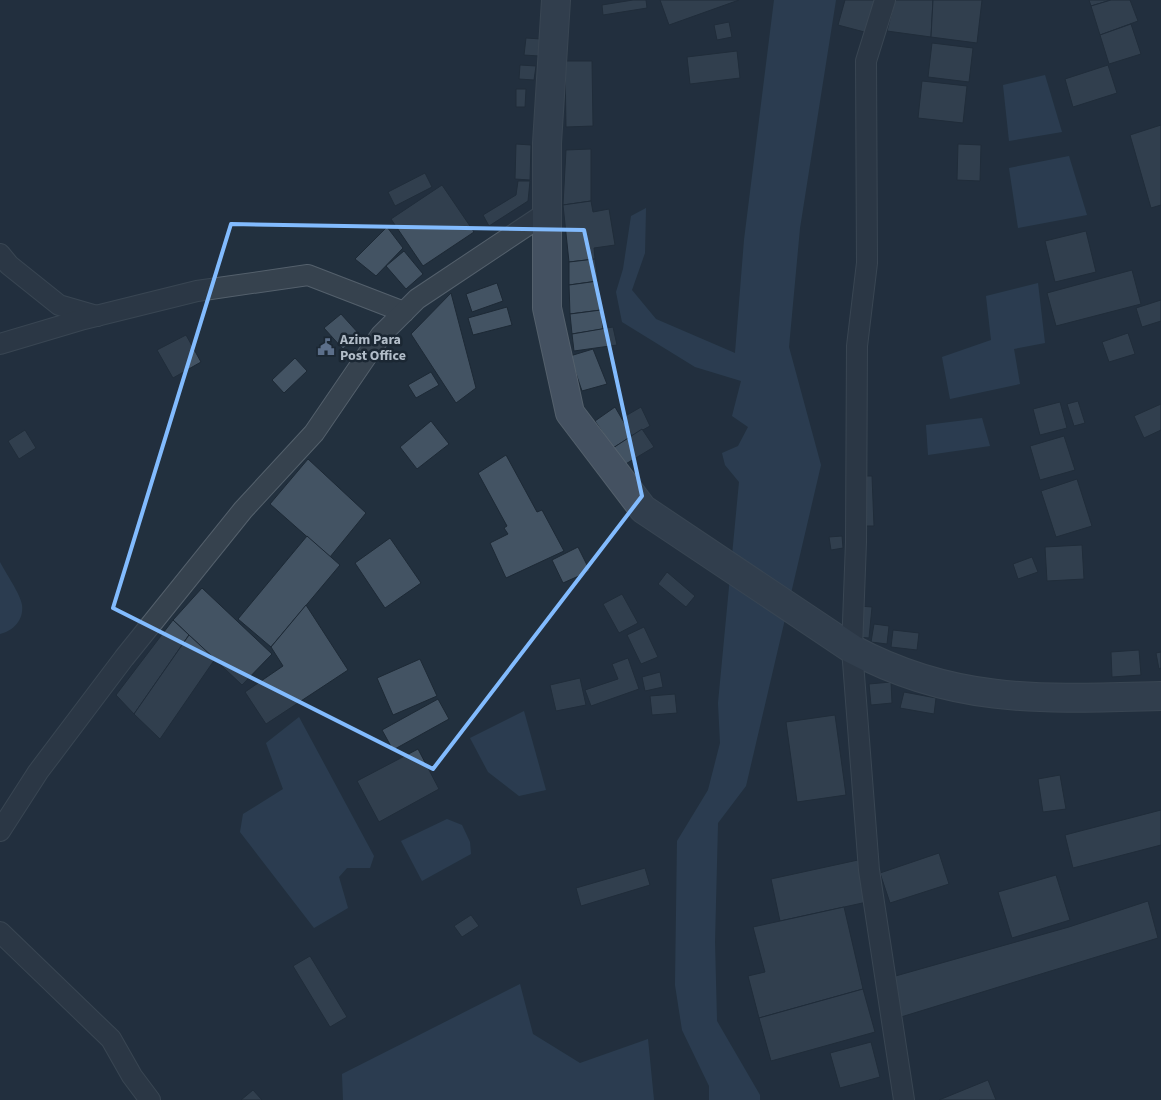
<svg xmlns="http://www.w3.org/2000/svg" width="1161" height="1100" font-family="'Source Sans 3',sans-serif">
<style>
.water{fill:#354d67}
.building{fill:#435363;stroke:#1d2935}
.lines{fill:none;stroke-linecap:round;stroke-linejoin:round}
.minor-casing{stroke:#54606c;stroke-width:22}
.secondary-casing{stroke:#54606c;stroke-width:30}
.minor{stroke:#36424e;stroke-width:20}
.secondary{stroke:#445161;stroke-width:28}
.marked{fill:none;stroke:#82bbfe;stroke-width:4;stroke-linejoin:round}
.labels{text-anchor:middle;stroke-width:5;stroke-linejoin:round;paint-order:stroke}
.poi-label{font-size:14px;font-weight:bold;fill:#b2bdc9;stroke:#1b2733;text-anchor:start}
</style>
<rect width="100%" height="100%" fill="#22303e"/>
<!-- water -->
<g class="water">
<path d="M774 0H836L800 228 789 347 821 465 746 786 718 823 715 942 717 1021 760 1095V1100H709V1086L682 1030 675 985 677 841 708 790 720 743 718 703 739 482 725 465 722 453 738 446 748 427 732 416 741 381 695 367 622 322 616 292 623 269 631 216 646 208 645 253 632 290 656 319 735 353 744 240Z"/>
<path d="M1045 75 1062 132 1009 141 1003 85Z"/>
<path d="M1069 156 1087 215 1018 228 1009 168Z"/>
<path d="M1038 283 1045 343 1014 349 1020 384 950 399 942 357 991 340 986 296Z"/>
<path d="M982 418 990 446 928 455 926 425Z"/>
<path d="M0 562C5 572 21 595 22 605 24 620 13 631 0 634Z"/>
<path d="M524 711 546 790 519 796 488 772 470 738Z"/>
<path d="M299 717 374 856 370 868H347L339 877 348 908 314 928 240 832 243 814 283 789 266 743Z"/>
<path d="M447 819 462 825 470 842 471 854 422 881 401 841Z"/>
<path d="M520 984 533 1034 580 1063 648 1039 654 1100H343L342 1074Z"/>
</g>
<!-- building -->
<g class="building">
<path d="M633 0H646L647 8 603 15 602 5Z"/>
<path d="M660 0H739L669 25Z"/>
<path d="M845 0H881L872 34 838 25Z"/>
<path d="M895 0H933L931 37 887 31Z"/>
<path d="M933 0H982L977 43 931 37Z"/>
<path d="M1089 0H1111L1091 6Z"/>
<path d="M1111 0H1130L1138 21 1100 35 1091 6Z"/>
<path d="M729 22 732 37 717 40 714 25Z"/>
<path d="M1131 24 1141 54 1109 64 1100 35Z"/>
<path d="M526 38 541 39 539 56 524 55Z"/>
<path d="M932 43 973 48 969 82 928 77Z"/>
<path d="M737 51 740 78 690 84 687 57Z"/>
<path d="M565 61H592L593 126 566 127Z"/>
<path d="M520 65 536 66 534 80 519 79Z"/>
<path d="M1108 65 1117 93 1073 107 1065 79Z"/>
<path d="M922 81 967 86 963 123 918 118Z"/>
<path d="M516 89H526L525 107H516Z"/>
<path d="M1161 125V205L1151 208 1130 135Z"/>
<path d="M516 144 531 145 530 180 515 179Z"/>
<path d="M958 144 981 145 980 181 957 180Z"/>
<path d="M591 149V201L563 205 566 150Z"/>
<path d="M425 173 432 187 395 206 388 192Z"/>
<path d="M518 181H530L528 201 489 226 483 215 516 195Z"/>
<path d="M442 185 474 232 423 266 391 219Z"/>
<path d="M591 201 593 212 609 209 615 245 594 248 595 259 569 262 563 205Z"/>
<path d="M387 227 403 248 376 276 355 259Z"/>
<path d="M1086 231 1096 272 1055 282 1045 241Z"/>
<path d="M404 251 423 274 406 289 386 266Z"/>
<path d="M595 259 598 281 569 285V262Z"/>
<path d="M1132 270 1141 304 1056 326 1047 293Z"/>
<path d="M598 281 601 310 570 314 569 285Z"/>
<path d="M497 283 503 301 472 312 466 294Z"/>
<path d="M451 293 476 388 456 403 411 334Z"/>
<path d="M1161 300V321L1142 327 1136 308Z"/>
<path d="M507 307 512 325 473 335 468 318Z"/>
<path d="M601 310 603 329 572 334 570 314Z"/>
<path d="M341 314 360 335 343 349 324 328Z"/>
<path d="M613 327 617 345 574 351 572 334Z"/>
<path d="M1128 333 1135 354 1109 362 1102 342Z"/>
<path d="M186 335 201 362 173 378 157 350Z"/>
<path d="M593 349 607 384 582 391 570 356Z"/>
<path d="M295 358 307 371 284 393 272 380Z"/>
<path d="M431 372 439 385 416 398 408 385Z"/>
<path d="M1078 401 1085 423 1074 426 1067 404Z"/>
<path d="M1060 402 1067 428 1040 435 1033 409Z"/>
<path d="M1161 404V430L1144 438 1134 416Z"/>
<path d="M615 407 632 436 613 448 595 421Z"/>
<path d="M641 407 650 426 632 436 622 418Z"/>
<path d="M431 421 449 444 417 469 400 447Z"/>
<path d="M642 429 654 447 624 465 613 448Z"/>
<path d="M25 430 36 448 19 459 8 441Z"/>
<path d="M1064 436 1075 470 1040 480 1030 446Z"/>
<path d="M506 455 537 512 542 510 564 551 506 578 490 543 508 534 504 528 507 526 478 473Z"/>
<path d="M308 459 366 513 330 557 270 504Z"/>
<path d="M858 476H872L874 526H860Z"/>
<path d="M1077 479 1092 526 1056 537 1041 491Z"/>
<path d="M307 536 340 565 271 647 238 619Z"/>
<path d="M842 536 843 548 831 550 829 537Z"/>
<path d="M390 538 421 583 385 608 355 563Z"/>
<path d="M1082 545 1084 579 1047 581 1045 547Z"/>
<path d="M578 547 590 571 563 583 552 560Z"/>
<path d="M1032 557 1038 572 1018 579 1013 564Z"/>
<path d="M667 572 695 596 686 607 658 584Z"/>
<path d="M202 588 272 654 242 685 173 620Z"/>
<path d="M622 594 638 623 619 633 603 604Z"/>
<path d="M306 605 348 670 266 724 245 692 283 666 271 647Z"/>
<path d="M859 606 872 607 869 638 856 637Z"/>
<path d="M173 620 189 635 134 714 116 695Z"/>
<path d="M874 624 889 626 887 644 871 642Z"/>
<path d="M644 627 658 657 641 664 627 635Z"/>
<path d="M893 630 919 633 917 650 891 647Z"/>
<path d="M189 635 215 659 160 739 134 714Z"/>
<path d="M1139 650 1141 675 1112 677 1111 652Z"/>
<path d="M1161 652V668L1159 669 1156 653Z"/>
<path d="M628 658 639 689 591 706 585 690 618 679 612 664Z"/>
<path d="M420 659 437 696 393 715 377 678Z"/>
<path d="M660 672 663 687 645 691 642 677Z"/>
<path d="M580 678 586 705 556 711 550 685Z"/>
<path d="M891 682 892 703 871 705 869 684Z"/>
<path d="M904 692 936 698 934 714 900 708Z"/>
<path d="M675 694 677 713 652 715 650 696Z"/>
<path d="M438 699 449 719 393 750 382 730Z"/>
<path d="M835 715 846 795 797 802 786 722Z"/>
<path d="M418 749 439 789 379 822 357 781Z"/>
<path d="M1060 775 1066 809 1043 812 1038 779Z"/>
<path d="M1161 810V845L1073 868 1065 835Z"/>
<path d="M939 853 949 884 890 903 880 873Z"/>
<path d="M858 860 867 902 780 921 771 879Z"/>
<path d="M645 868 650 885 581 906 576 888Z"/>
<path d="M1056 875 1070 920 1012 938 998 892Z"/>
<path d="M1148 901 1158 938 901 1017 892 977 1069 927Z"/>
<path d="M844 907 863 989 759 1018 748 976 765 972 753 927Z"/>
<path d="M471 915 479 926 462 937 454 926Z"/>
<path d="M310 956 347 1017 330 1027 293 966Z"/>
<path d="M863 989 875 1032 771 1061 759 1018Z"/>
<path d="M871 1042 880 1077 840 1088 830 1053Z"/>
<path d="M988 1080 996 1100H939Z"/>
<path d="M253 1090 262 1100H241Z"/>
</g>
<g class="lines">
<!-- minor casing -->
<g class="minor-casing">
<g id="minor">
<path d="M885 0 866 61 867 263 857 346 856 542 852 649 869 870 904 1100"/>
<path d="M0 254 9 265 59 305 97 316"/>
<path d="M0 344 84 319 197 291 308 275 404 312"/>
<path d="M0 831 38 772 124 658 243 510 314 433 381 335 417 299 546 213"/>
<path d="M0 932 111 1039 132 1076 150 1100"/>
</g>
</g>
<!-- secondary casing -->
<g class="secondary-casing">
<path id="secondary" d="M556 0 547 143V308L570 413 643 509 852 649C956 705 1047 699 1161 696"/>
</g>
<!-- minor -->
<use href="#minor" class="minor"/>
<!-- secondary -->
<use href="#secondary" class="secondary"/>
</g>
<!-- marked area -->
<path d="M0 0H1161V1100H0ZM231 224 584 230 642 496 433 769 113 608Z" fill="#22303e" fill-opacity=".55" fill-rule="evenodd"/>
<path class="marked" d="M231 224 584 230 642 496 433 769 113 608Z"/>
<!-- icons -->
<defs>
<g id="civic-bare" transform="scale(1.35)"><path d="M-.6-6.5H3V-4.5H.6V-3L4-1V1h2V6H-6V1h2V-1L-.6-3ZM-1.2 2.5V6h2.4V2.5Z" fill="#5c6f8a" stroke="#1b2733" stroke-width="2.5" paint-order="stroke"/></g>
</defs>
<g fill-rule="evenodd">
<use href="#civic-bare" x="326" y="347"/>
</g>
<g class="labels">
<!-- poi labels -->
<g class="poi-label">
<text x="340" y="344">Azim Para<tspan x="340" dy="16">Post Office</tspan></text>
</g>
</g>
</svg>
